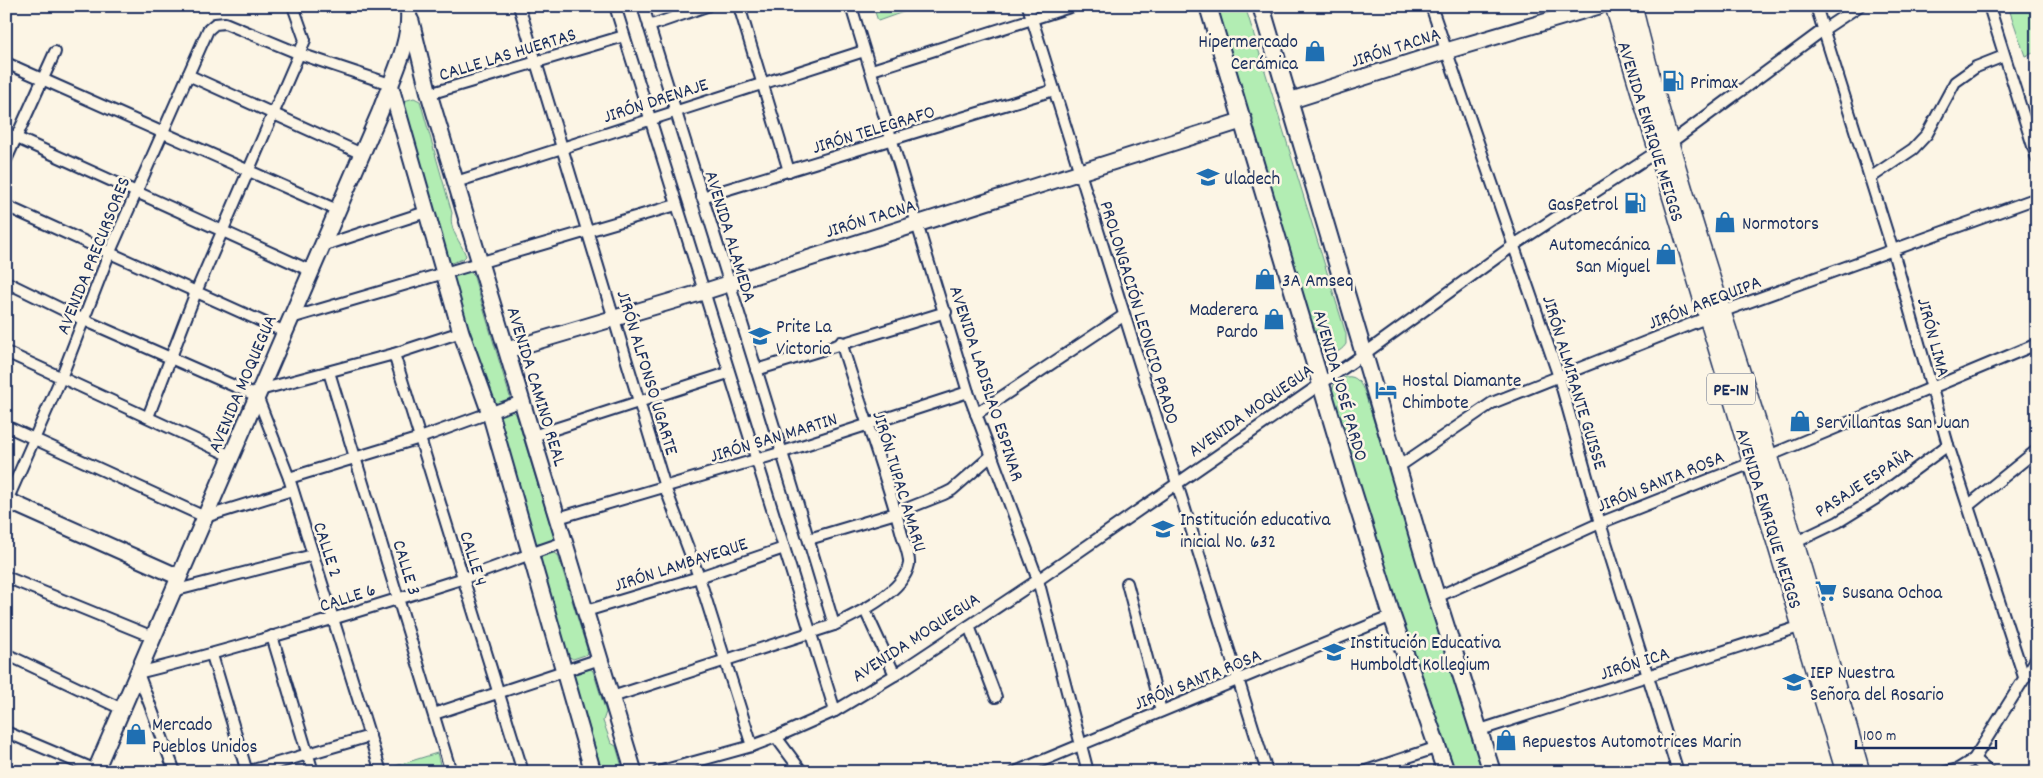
<svg xmlns="http://www.w3.org/2000/svg" width="2043" height="778" font-family="Dekko,sans-serif">
<style>
.green{fill:#b2edb3;stroke:#668e88}
.lines{fill:none;stroke-linecap:round;stroke-linejoin:round}
.street-casing{stroke:#1b2f5e;stroke-width:14}
.secondary-casing{stroke:#1b2f5e;stroke-width:19}
.primary-casing{stroke:#1b2f5e;stroke-width:20}
.highway-casing{stroke:#1b2f5e;stroke-width:22}
.street{stroke:#fcf5e5;stroke-width:10}
.secondary{stroke:#fcf5e5;stroke-width:15}
.primary{stroke:#fcf5e5;stroke-width:16}
.highway{stroke:#fcf5e5;stroke-width:19}
.labels{text-anchor:middle;stroke-width:5;stroke-linejoin:round;paint-order:stroke}
.shield{fill:#fcf5e5;stroke:#5e6a86;stroke-width:1}
.shield-label{font-size:18px;font-weight:bold;fill:#1b2f5e}
.poi-label{font-size:19px;fill:#1b2f5e;stroke:#fcf5e5;text-anchor:start}
.street-label{font-size:19px;fill:#1b2f5e;stroke:#fcf5e5}
</style>
<rect width="100%" height="100%" fill="#fcf5e5"/>
<filter id="ink" filterUnits="userSpaceOnUse"><feTurbulence type="fractalNoise" baseFrequency=".02" numOctaves="2"/><feDisplacementMap in="SourceGraphic" scale="10" xChannelSelector="R" yChannelSelector="G"/><feConvolveMatrix kernelMatrix="1 2 1 2 8 2 1 2 1" color-interpolation-filters="sRGB"/></filter>
<g filter="url(#ink)">
<!-- green -->
<g class="green">
<path d="M873 6H920L878 21Z"/>
<path d="M1211 6H1245L1346 334V344C1339 355 1326 356 1317 348Z"/>
<path d="M2008 6H2037V52L2025 56Z"/>
<path d="M414 98 420 101 452 213C448 229 461 242 466 256L463 259 451 263 446 260 401 102Z"/>
<path d="M468 271 473 274 510 397 508 401 496 404 491 401 453 279 456 275Z"/>
<path d="M1346 377C1357 375 1361 384 1365 393L1483 772H1450L1331 393 1335 382Z"/>
<path d="M511 411 516 414 554 537 552 541 539 544 534 541 497 419 500 414Z"/>
<path d="M553 552 558 555 588 652 585 655 573 659 568 656 539 560 542 556Z"/>
<path d="M588 667 593 671 606 712 603 721 611 743 616 746 622 767 620 771H602L574 676 576 671Z"/>
<path d="M437 753 442 772H393L392 767Z"/>
</g>
<g class="lines">
<!-- street casing -->
<g class="street-casing">
<g id="street">
<path d="M519 6 665 487 699 577 752 746"/>
<path d="M615 6 835 711"/>
<path d="M739 6 789 171"/>
<path d="M851 6 968 392 1038 580 1088 772"/>
<path d="M1028 6 1267 772"/>
<path d="M1431 6 1559 377 1600 523 1678 772"/>
<path d="M1816 6 1892 248 1948 445 2024 677"/>
<path d="M1989 6 2037 159"/>
<path d="M649 26 707 6"/>
<path d="M6 63 337 210"/>
<path d="M872 70 1073 6"/>
<path d="M188 75 362 154"/>
<path d="M429 94 624 36"/>
<path d="M6 133 311 271"/>
<path d="M6 160 55 52"/>
<path d="M1870 178 1913 149 1927 134 1955 82 1976 67 2004 56"/>
<path d="M456 182 864 51"/>
<path d="M702 197 1054 90"/>
<path d="M6 206 285 332"/>
<path d="M322 246 426 212"/>
<path d="M6 282 84 320 257 396 289 478 381 772"/>
<path d="M291 318 676 205"/>
<path d="M6 352 231 456"/>
<path d="M394 354 523 772"/>
<path d="M756 370 946 312"/>
<path d="M329 372 451 772"/>
<path d="M260 390 394 354 461 332"/>
<path d="M976 414 1123 316"/>
<path d="M148 417 196 292 305 40 293 6"/>
<path d="M6 426 205 517 292 490"/>
<path d="M533 436 728 373"/>
<path d="M1398 467 1492 403 1721 312 2037 198"/>
<path d="M289 478 420 438 522 401"/>
<path d="M6 503 61 378 109 254 208 30 215 24 225 23 300 54 390 84"/>
<path d="M1969 505 2037 450"/>
<path d="M558 518 783 452 968 392"/>
<path d="M809 539 896 513 944 494 952 490 991 456"/>
<path d="M1794 543 1838 522 1875 499 1948 445"/>
<path d="M6 577 153 637"/>
<path d="M1127 583 1161 711"/>
<path d="M173 591 313 555"/>
<path d="M1437 597 1600 523 1754 462 2037 344"/>
<path d="M865 610 895 675"/>
<path d="M586 611 699 577 784 548"/>
<path d="M834 625C857 614 904 592 909 564 910 555 903 540 901 531 884 468 860 405 841 342"/>
<path d="M969 626 996 697"/>
<path d="M272 636 313 772"/>
<path d="M6 654 122 709"/>
<path d="M212 655 247 772"/>
<path d="M612 697 834 625C773 418 707 213 643 6"/>
<path d="M434 714 600 659"/>
<path d="M1477 731 1802 626"/>
<path d="M6 732 96 770"/>
<path d="M776 737 802 772"/>
<path d="M1974 759 1989 772"/>
<path d="M175 772 138 673C247 646 354 613 461 579 496 568 530 553 565 542"/>
<path d="M246 772 370 736"/>
<path d="M658 772 752 746 776 737 835 711 895 675 1038 580 1364 354 1514 245 1670 143 1823 30 1859 6"/>
<path d="M1015 772 1392 616"/>
<path d="M1363 772 1438 747"/>
<path d="M1945 772 1958 769 1974 759 2037 658"/>
</g>
</g>
<!-- secondary casing -->
<g class="secondary-casing">
<g id="secondary">
<path d="M411 21 429 94 634 772"/>
<path d="M390 84 461 332 490 413 593 772"/>
<path d="M1289 101 1446 51 1599 6"/>
<path d="M507 350 703 292 1244 120"/>
<path d="M6 500 179 577"/>
<path d="M95 772 380 112C391 80 413 41 408 6"/>
</g>
</g>
<!-- primary casing -->
<g class="primary-casing">
<g id="primary">
<path d="M1208 6 1352 488 1392 616 1446 772"/>
<path d="M1261 6 1427 567 1492 772"/>
</g>
</g>
<!-- highway casing -->
<g class="highway-casing">
<g id="highway">
<path d="M1615 6 1846 772"/>
<path d="M1632 6C1669 158 1720 307 1767 456 1801 560 1829 666 1860 772"/>
</g>
</g>
<!-- street -->
<use href="#street" class="street"/>
<!-- secondary -->
<use href="#secondary" class="secondary"/>
<!-- primary -->
<use href="#primary" class="primary"/>
<!-- highway -->
<use href="#highway" class="highway"/>
</g>
</g>
<!-- icons -->
<defs>
<g id="shop-bare" transform="scale(1.725)"><path d="M-5-2.5h2.3a2.7 3.5 0 0 1 5.4 0H5L5.5 6h-11ZM-1.5-2.5h3a1.5 2.3 0 0 0-3 0Z" fill="#1f6fb2" stroke="#fcf5e5" stroke-width="2.5" paint-order="stroke"/></g>
<g id="fuel-bare" transform="scale(1.725)"><path d="M-5.5-6h7V0h2V4h1.3V-2.5L3-4.5l.8-.8L6-3V5H2.5V1h-1V6h-7ZM-4.2-4.7v3.2H.2V-4.7Z" fill="#1f6fb2" stroke="#fcf5e5" stroke-width="2.5" paint-order="stroke"/></g>
<g id="university-bare" transform="scale(1.725)"><path d="M0-5L7-2L0 1L-7-2ZM-4 1L0 2.5L4 1V4Q0 6-4 4Z" fill="#1f6fb2" stroke="#fcf5e5" stroke-width="2.5" paint-order="stroke"/></g>
<g id="school-bare" transform="scale(1.725)"><path d="M0-5L7-2L0 1L-7-2ZM-4 1L0 2.5L4 1V4Q0 6-4 4Z" fill="#1f6fb2" stroke="#fcf5e5" stroke-width="2.5" paint-order="stroke"/></g>
<g id="hotel-bare" transform="scale(1.725)"><path d="M-6-4.5h1.5V1H6V5H4.5V3h-9V5H-6ZM-4 0a1.8 1.8 0 1 1 3.6 0ZM.5 0V-2.5h3Q6-2.5 6 0Z" fill="#1f6fb2" stroke="#fcf5e5" stroke-width="2.5" paint-order="stroke"/></g>
<g id="supermarket-bare" transform="scale(1.725)"><path d="M-6-5.5h2.5l.6 2H6L4.5 2H-2.5L-4.4-4H-6ZM-1.5 3.2a1.3 1.3 0 1 0 .1 0ZM3 3.2a1.3 1.3 0 1 0 .1 0Z" fill="#1f6fb2" stroke="#fcf5e5" stroke-width="2.5" paint-order="stroke"/></g>
</defs>
<g fill-rule="evenodd">
<use href="#shop-bare" x="1315" y="51"/>
<use href="#fuel-bare" x="1673" y="81"/>
<use href="#university-bare" x="1208" y="177"/>
<use href="#fuel-bare" x="1635" y="203"/>
<use href="#shop-bare" x="1725" y="222"/>
<use href="#shop-bare" x="1666" y="254"/>
<use href="#shop-bare" x="1265" y="279"/>
<use href="#shop-bare" x="1274" y="319"/>
<use href="#school-bare" x="760" y="336"/>
<use href="#hotel-bare" x="1386" y="390"/>
<use href="#shop-bare" x="1800" y="421"/>
<use href="#school-bare" x="1163" y="529"/>
<use href="#supermarket-bare" x="1826" y="591"/>
<use href="#school-bare" x="1334" y="652"/>
<use href="#school-bare" x="1794" y="682"/>
<use href="#shop-bare" x="136" y="734"/>
<use href="#shop-bare" x="1506" y="740"/>
</g>
<g class="labels">
<!-- shield labels -->
<rect class="shield" x="1707" y="373.5" width="48" height="31" rx="4"/>
<g class="shield-label">
<text x="1731" y="395">PE-1N</text>
</g>
<!-- poi labels -->
<g class="poi-label">
<text x="1298" y="47" text-anchor="end">Hipermercado<tspan x="1298" dy="22">Cerámica</tspan></text>
<text x="1690" y="88">Primax</text>
<text x="1224" y="184">Uladech</text>
<text x="1618" y="210" text-anchor="end">GasPetrol</text>
<text x="1742" y="229">Normotors</text>
<text x="1650" y="250" text-anchor="end">Automecánica<tspan x="1650" dy="22">San Miguel</tspan></text>
<text x="1282" y="286">3A Amseq</text>
<text x="1258" y="315" text-anchor="end">Maderera<tspan x="1258" dy="22">Pardo</tspan></text>
<text x="776" y="332">Prite La<tspan x="776" dy="22">Victoria</tspan></text>
<text x="1402" y="386">Hostal Diamante<tspan x="1402" dy="22">Chimbote</tspan></text>
<text x="1816" y="428">Servillantas San Juan</text>
<text x="1180" y="525">Institución educativa<tspan x="1180" dy="22">inicial No. 632</tspan></text>
<text x="1842" y="598">Susana Ochoa</text>
<text x="1350" y="648">Institución Educativa<tspan x="1350" dy="22">Humboldt Kollegium</tspan></text>
<text x="1810" y="678">IEP Nuestra<tspan x="1810" dy="22">Señora del Rosario</tspan></text>
<text x="152" y="730">Mercado<tspan x="152" dy="22">Pueblos Unidos</tspan></text>
<text x="1522" y="747">Repuestos Automotrices Marin</text>
</g>
<!-- street labels -->
<g class="street-label">
<text transform="translate(1395 46) rotate(-18)" y="7">JIRÓN TACNA</text>
<text transform="translate(507 53) rotate(-17)" y="7">CALLE LAS HUERTAS</text>
<text transform="translate(655 99) rotate(-18)" y="7">JIRÓN DRENAJE</text>
<text transform="translate(873 128) rotate(-17)" y="7">JIRÓN TELEGRAFO</text>
<text transform="translate(1652 131) rotate(73)" y="7">AVENIDA ENRIQUE MEIGGS</text>
<text transform="translate(870 217) rotate(-17)" y="7">JIRÓN TACNA</text>
<text transform="translate(732 236) rotate(73)" y="7">AVENIDA ALAMEDA</text>
<text transform="translate(92 255) rotate(-68)" y="7">AVENIDA PRECURSORES</text>
<text transform="translate(1704 301) rotate(-21)" y="7">JIRÓN AREQUIPA</text>
<text transform="translate(1141 312) rotate(73)" y="7">PROLONGACIÓN LEONCIO PRADO</text>
<text transform="translate(1935 337) rotate(75)" y="7">JIRÓN LIMA</text>
<text transform="translate(649 372) rotate(73)" y="7">JIRÓN ALFONSO UGARTE</text>
<text transform="translate(1576 382) rotate(73)" y="7">JIRÓN ALMIRANTE GUISSE</text>
<text transform="translate(241 383) rotate(-67)" y="7">AVENIDA MOQUEGUA</text>
<text transform="translate(988 383) rotate(72)" y="7">AVENIDA LADISLAO ESPINAR</text>
<text transform="translate(1342 385) rotate(74)" y="7">AVENIDA JOSÉ PARDO</text>
<text transform="translate(538 386) rotate(73)" y="7">AVENIDA CAMINO REAL</text>
<text transform="translate(1250 409) rotate(-35)" y="7">AVENIDA MOQUEGUA</text>
<text transform="translate(773 436) rotate(-17)" y="7">JIRÓN SAN MARTIN</text>
<text transform="translate(1660 480) rotate(-22)" y="7">JIRÓN SANTA ROSA</text>
<text transform="translate(901 481) rotate(73)" y="7">JIRÓN TUPAC AMARU</text>
<text transform="translate(1863 481) rotate(-33)" y="7">PASAJE ESPAÑA</text>
<text transform="translate(1770 518) rotate(73)" y="7">AVENIDA ENRIQUE MEIGGS</text>
<text transform="translate(329 549) rotate(72)" y="7">CALLE 2</text>
<text transform="translate(475 558) rotate(73)" y="7">CALLE 4</text>
<text transform="translate(680 563) rotate(-18)" y="7">JIRÓN LAMBAYEQUE</text>
<text transform="translate(408 567) rotate(73)" y="7">CALLE 3</text>
<text transform="translate(347 596) rotate(-18)" y="7">CALLE 6</text>
<text transform="translate(915 636) rotate(-33)" y="7">AVENIDA MOQUEGUA</text>
<text transform="translate(1634 662) rotate(-18)" y="7">JIRÓN ICA</text>
<text transform="translate(1197 678) rotate(-22)" y="7">JIRÓN SANTA ROSA</text>
</g>
</g>
<!-- margin -->
<rect width="2043" height="778" fill="none" stroke="#fcf5e5" stroke-width="25"/>
<rect x="12" y="12" width="2018" height="753" fill="none" stroke="#1b2f5e" stroke-width="2" filter="url(#ink)"/>
<!-- scale -->
<path d="M1856 740v8h140v-8" fill="none" stroke="#1b2f5e" stroke-width="2.5"/>
<text x="1863" y="740" font-size="15" fill="#1b2f5e" stroke="#fcf5e5" stroke-width="4" paint-order="stroke">100 m</text>
</svg>
